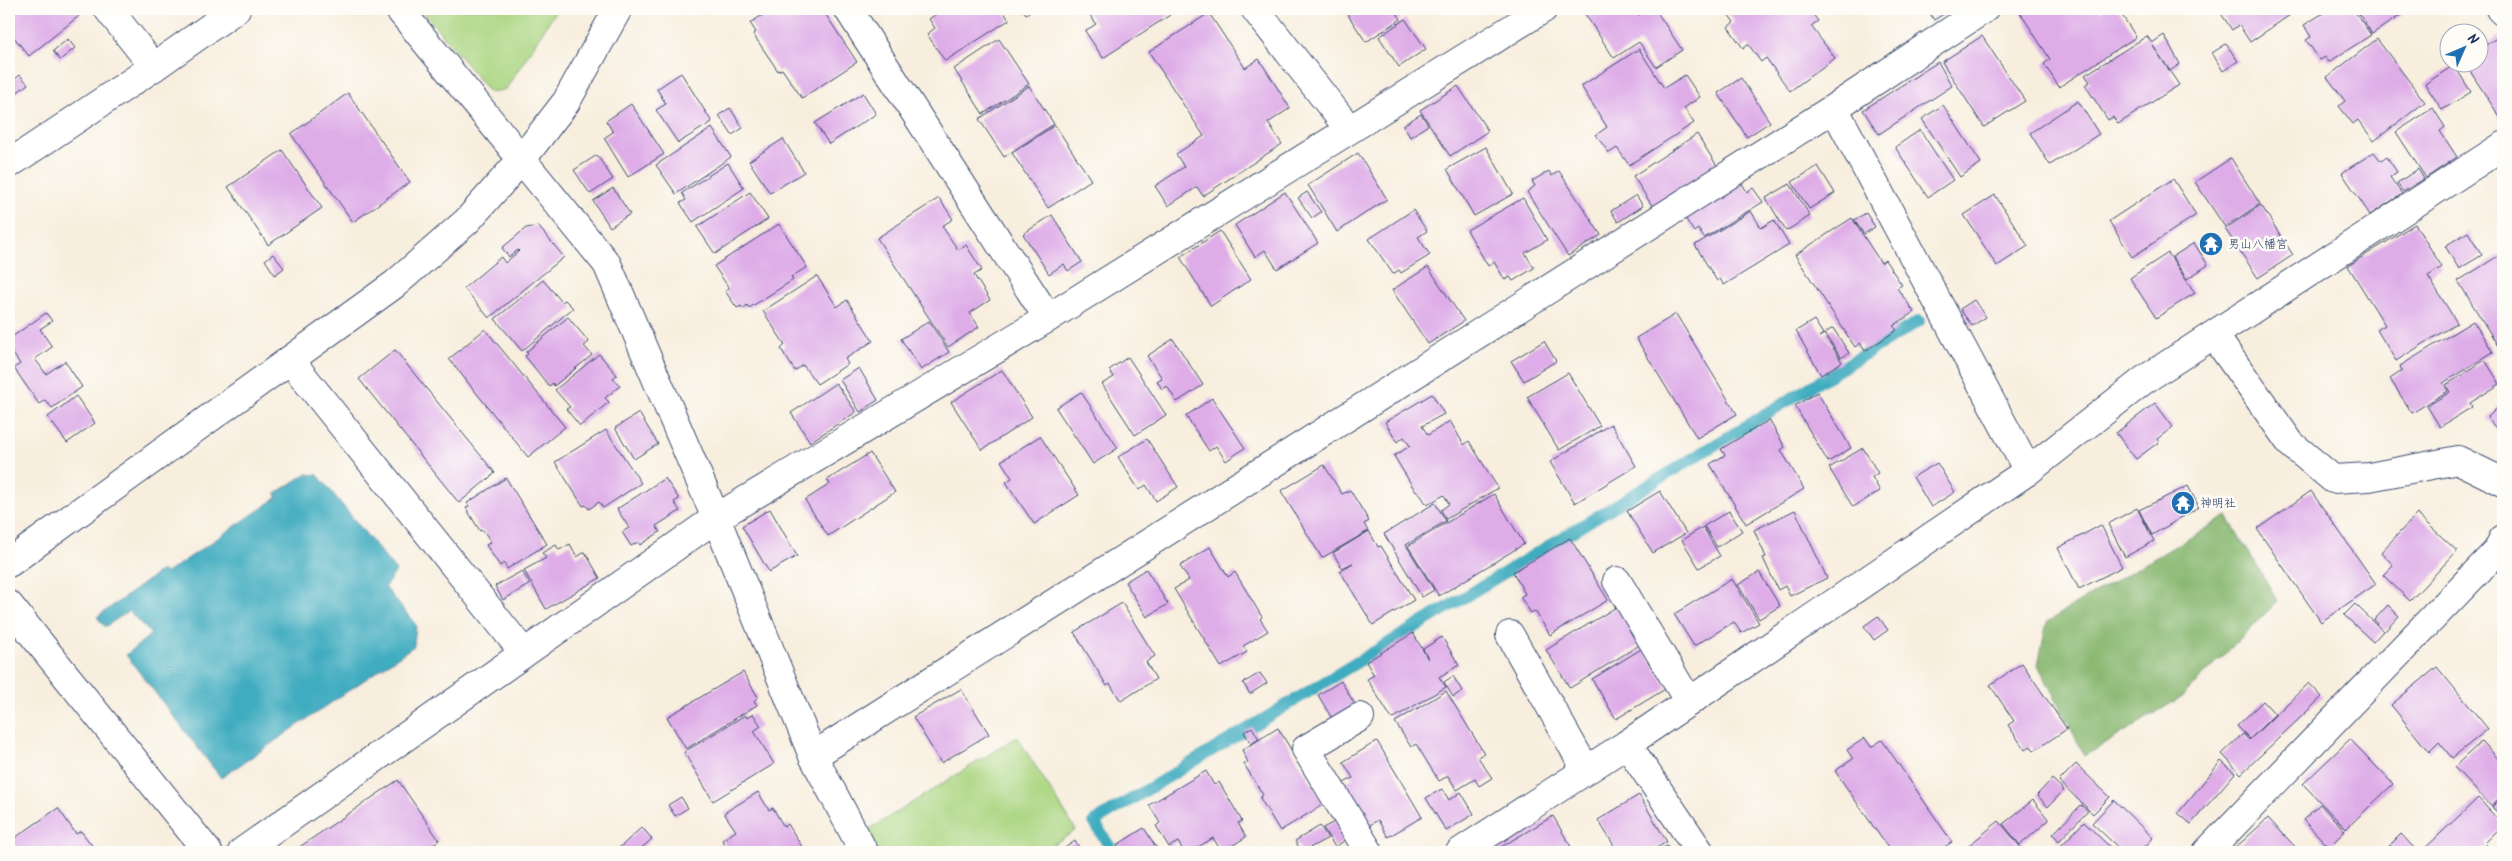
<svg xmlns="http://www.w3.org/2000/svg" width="2512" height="861" font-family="Kalam,'Klee One',sans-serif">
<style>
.green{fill:#abd682;stroke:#638270}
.forest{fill:#88b770;stroke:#527367}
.water{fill:#41acc0;stroke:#2e6e8f}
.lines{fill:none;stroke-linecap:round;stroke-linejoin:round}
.stream{stroke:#41acc0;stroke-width:12}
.building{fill:#deade8}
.minor-casing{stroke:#3c4c71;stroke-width:30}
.minor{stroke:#fff;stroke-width:28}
.labels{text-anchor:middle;stroke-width:5;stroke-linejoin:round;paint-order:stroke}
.poi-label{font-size:12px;fill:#1b2f5e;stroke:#fdfcf7;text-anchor:start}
</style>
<rect width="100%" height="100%" fill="#fdfcf7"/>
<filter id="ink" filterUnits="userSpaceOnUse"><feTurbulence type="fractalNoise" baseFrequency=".02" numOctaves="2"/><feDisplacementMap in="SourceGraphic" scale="10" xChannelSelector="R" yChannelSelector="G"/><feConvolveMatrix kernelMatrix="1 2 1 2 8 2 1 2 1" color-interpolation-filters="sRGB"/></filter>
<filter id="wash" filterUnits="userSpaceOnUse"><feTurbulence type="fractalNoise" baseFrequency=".0096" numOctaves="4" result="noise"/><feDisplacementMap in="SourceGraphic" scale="20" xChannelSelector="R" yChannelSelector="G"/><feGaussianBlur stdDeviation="1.12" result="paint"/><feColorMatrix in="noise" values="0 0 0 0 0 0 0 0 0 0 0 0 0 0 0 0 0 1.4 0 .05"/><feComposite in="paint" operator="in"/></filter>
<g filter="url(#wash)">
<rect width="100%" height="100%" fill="#f8eede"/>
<!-- green -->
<g class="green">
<path d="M421 9H557L506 89 490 93Z"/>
<path d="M1017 737 1076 830 1041 852H878L865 832Z"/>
</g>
<!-- forest -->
<path class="forest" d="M2227 516 2278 601 2183 696 2085 756 2038 665 2047 622 2084 599Z"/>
<!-- water -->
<path class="water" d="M306 474 318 475 396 571 385 587 416 625 414 646 221 778 126 655 151 634 129 611 105 627 97 617 162 570 165 574 278 497 275 494Z"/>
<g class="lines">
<!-- stream -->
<path class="stream" d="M1113 852 1094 822 1919 321"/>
</g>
<g id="blocks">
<!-- building -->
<g class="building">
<path d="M9 9H75L80 15 29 56 9 31Z"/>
<path d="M772 9H822L857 62 802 98 782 69 778 71 753 34 756 32 750 23Z"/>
<path d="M944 9H1002L1009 20 945 61 927 34 935 28 929 19Z"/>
<path d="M1023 9H1034L1026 14Z"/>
<path d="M1086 9H1166L1170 15 1103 58 1085 31 1096 24Z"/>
<path d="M1344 9H1394L1401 19 1366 42Z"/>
<path d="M1587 9H1634L1639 15 1649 9H1655L1682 50 1656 67 1639 42 1614 58 1583 11Z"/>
<path d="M1724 9H1809L1818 21 1811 26 1835 58 1790 91 1766 58 1761 62 1748 44 1743 48 1728 27 1734 22Z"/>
<path d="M1927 9H1952L1934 20Z"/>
<path d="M2023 9H2098L2100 12 2104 9H2118L2136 37 2059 87 2044 64 2050 59 2019 11Z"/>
<path d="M2218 9H2286L2290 15 2250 42 2239 25 2232 30Z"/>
<path d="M2330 9H2353L2371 35 2329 62 2325 57 2320 60 2306 40 2311 37 2304 25Z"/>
<path d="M2356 9H2410L2372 34Z"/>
<path d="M1209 13 1245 68 1259 59 1290 108 1268 123 1282 144 1203 196 1197 187 1168 206 1155 186 1184 167 1176 154 1204 136 1149 52Z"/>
<path d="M1405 19 1426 49 1399 67 1379 37Z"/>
<path d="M2164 35 2180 64 2170 71 2153 46 2179 85 2118 124 2113 117 2108 120 2085 85 2090 82 2085 75 2147 36 2152 43Z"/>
<path d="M1982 36 2025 101 1984 127 1942 62Z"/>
<path d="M2498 37 2503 45V122L2464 62H2480V49Z"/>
<path d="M68 39 75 48 60 60 53 51Z"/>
<path d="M999 39 1029 84 983 114 954 69Z"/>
<path d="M2377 39 2425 102 2374 141 2358 120 2353 124 2339 106 2345 101 2327 77Z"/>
<path d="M2226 44 2238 61 2223 71 2212 53Z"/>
<path d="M1639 49 1664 88 1685 75 1700 97 1684 108 1694 123 1629 165 1617 148 1609 153 1596 135 1607 127 1581 86Z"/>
<path d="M1938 62 1952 86 1879 134 1863 110Z"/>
<path d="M2454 65 2471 92 2442 110 2425 84Z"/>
<path d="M681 73 712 122 678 143 656 110 666 104 657 89Z"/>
<path d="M20 75 28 84 15 94 9 84Z"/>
<path d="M1741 78 1770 122 1747 137 1718 93Z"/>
<path d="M1029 86 1054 124 1004 157 979 119Z"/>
<path d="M1458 86 1488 131 1450 156 1420 110Z"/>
<path d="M348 93 410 182 353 222 291 134Z"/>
<path d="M863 93 876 114 829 144 815 123Z"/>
<path d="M2078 101 2099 134 2050 165 2030 133Z"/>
<path d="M631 104 664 154 628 177 604 138 613 132 606 121Z"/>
<path d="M1943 105 1981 163 1960 177 1922 119Z"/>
<path d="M730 108 743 128 732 135 719 115Z"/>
<path d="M2433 108 2445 127 2440 131 2457 157 2426 178 2396 132Z"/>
<path d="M1421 114 1428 125 1410 137 1403 125Z"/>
<path d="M1055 125 1091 180 1048 208 1012 153Z"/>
<path d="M712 128 731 157 676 194 656 165Z"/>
<path d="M1920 130 1953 180 1928 197 1895 147Z"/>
<path d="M1697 134 1717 166 1653 207 1633 176Z"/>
<path d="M783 139 804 172 770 193 749 161Z"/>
<path d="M1486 147 1513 194 1474 216 1447 169Z"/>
<path d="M282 150 322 208 268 245 228 187Z"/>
<path d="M2374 152 2381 161 2387 157 2397 172 2390 177 2402 194 2370 215 2342 173Z"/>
<path d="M1358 153 1387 199 1337 232 1308 185Z"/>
<path d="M597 155 613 179 590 194 574 170Z"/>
<path d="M2231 158 2260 204 2225 227 2195 182Z"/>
<path d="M728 163 744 188 693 222 680 203 686 200 682 193Z"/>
<path d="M1818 166 1835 193 1809 209 1792 182Z"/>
<path d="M2418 169 2424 179 2403 192 2397 183Z"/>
<path d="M1549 171 1552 176 1559 171 1601 235 1568 256 1527 192 1535 186 1532 181Z"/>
<path d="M1739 178 1747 192 1753 188 1763 202 1704 238 1698 229 1694 232 1682 213 1730 191 1727 186Z"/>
<path d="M2173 179 2196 215 2132 257 2109 221Z"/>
<path d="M1790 184 1810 216 1786 231 1766 198Z"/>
<path d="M613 188 630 214 610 227 593 201Z"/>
<path d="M750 192 768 219 715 254 697 227Z"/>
<path d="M1285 192 1318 243 1277 269 1265 250 1255 257 1235 225Z"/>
<path d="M1307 192 1321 212 1312 218 1298 198Z"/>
<path d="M1636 195 1643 206 1618 222 1611 211Z"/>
<path d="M1995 195 2028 246 1997 266 1964 215Z"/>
<path d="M939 198 953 219 942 226 958 250 966 245 982 270 974 275 990 300 970 313 979 327 948 347 877 238Z"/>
<path d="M1523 198 1547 240 1525 253 1534 268 1513 281 1510 277 1505 280 1494 262 1488 266 1467 230Z"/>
<path d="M2261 205 2293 255 2258 278 2225 229Z"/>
<path d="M1413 210 1427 231 1418 237 1430 255 1401 273 1399 270 1393 274 1369 239Z"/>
<path d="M1751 211 1761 228 1774 220 1789 245 1724 285 1720 279 1717 281 1695 245Z"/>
<path d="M1866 213 1875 227 1864 234 1854 220Z"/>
<path d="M1052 215 1082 262 1068 271 1064 264 1049 274 1023 234Z"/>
<path d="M1852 218 1881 263 1885 260 1902 285 1897 288 1914 312 1893 326 1897 330 1865 351 1860 343 1855 347 1795 255Z"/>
<path d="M779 224 807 267 791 277 793 280 749 308 747 305 743 309 741 306 737 308 725 291 729 288 714 266Z"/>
<path d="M2415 224 2442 267 2428 276 2457 323 2396 361 2377 330 2385 325 2348 266Z"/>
<path d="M538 226 564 257 489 318 464 288 501 257 505 263 519 251 518 250 509 257 502 248 526 228Z"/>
<path d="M1220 231 1251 279 1211 306 1180 257Z"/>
<path d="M2468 232 2482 255 2459 269 2445 246Z"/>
<path d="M2213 236 2220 247 2208 254 2201 243Z"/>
<path d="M2194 243 2208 265 2187 279 2172 257Z"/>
<path d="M2168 253 2195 293 2156 318 2130 278Z"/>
<path d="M2503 253V354L2458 281Z"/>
<path d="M273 254 284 268 275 275 265 260Z"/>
<path d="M1428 267 1464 321 1428 344 1392 290Z"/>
<path d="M817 276 837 307 847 300 873 341 845 359 848 364 817 384 803 365 795 371 781 349 785 345 763 311Z"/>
<path d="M543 280 562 302 565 300 573 308 522 351 495 319Z"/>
<path d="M1974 300 1986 317 1972 326 1960 309Z"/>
<path d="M46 313 52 321 40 329 52 347 35 359 46 374 65 361 82 387 52 408 45 400 39 404 14 368 20 364 9 348V339Z"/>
<path d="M1676 314 1737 414 1697 438 1636 338Z"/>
<path d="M568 317 589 342 584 346 592 355 554 386 553 383 549 386 525 356 528 354 526 352Z"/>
<path d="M1814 320 1823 334 1819 337 1824 334 1842 362 1821 375 1796 331Z"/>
<path d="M929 321 949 352 921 370 901 339Z"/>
<path d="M2473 321 2493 352 2443 383 2448 391 2412 413 2390 379 2402 371 2400 366Z"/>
<path d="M1833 328 1849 353 1841 358 1825 333Z"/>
<path d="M485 329 565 427 528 457 449 359Z"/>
<path d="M1173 339 1203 385 1177 402 1167 386 1162 389 1157 381 1162 378 1147 356Z"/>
<path d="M1544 341 1556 361 1524 381 1511 361Z"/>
<path d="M395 350 495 473 459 503 359 379Z"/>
<path d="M599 354 617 375 613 378 620 386 605 398 609 402 580 426 566 409 570 407 555 390Z"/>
<path d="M1128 357 1166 415 1135 435 1102 384 1114 377 1109 370Z"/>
<path d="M2485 360 2500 384 2470 403 2472 407 2440 427 2427 406 2450 392 2446 385Z"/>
<path d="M859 368 878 400 860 412 840 380Z"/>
<path d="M1002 370 1032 417 982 450 951 402Z"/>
<path d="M1568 373 1600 426 1559 450 1527 397Z"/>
<path d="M836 383 856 412 810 442 791 413Z"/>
<path d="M1081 392 1118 448 1093 464 1056 408Z"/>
<path d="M1817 392 1851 448 1828 462 1795 406Z"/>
<path d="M1432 394 1444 414 1422 426 1428 435 1450 421 1464 445 1469 441 1498 488 1446 519 1441 510 1449 504 1444 495 1427 505 1418 491 1416 492 1394 456 1410 446 1404 437 1397 442 1385 422Z"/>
<path d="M76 396 95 423 67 443 48 417Z"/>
<path d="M1212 398 1245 448 1226 461 1216 446 1209 451 1186 416Z"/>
<path d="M2503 402V436L2487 418Z"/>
<path d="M2155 403 2173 427 2157 439 2159 442 2136 459 2116 433Z"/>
<path d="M639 413 658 444 634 459 615 428Z"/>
<path d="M1769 420 1785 447 1781 450 1804 489 1746 524 1710 464 1725 455 1721 449Z"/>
<path d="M1611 424 1636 466 1575 503 1550 462Z"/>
<path d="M606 430 641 483 603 508 599 502 589 509 586 505 583 506 555 462Z"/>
<path d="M1040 436 1079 495 1034 524 1006 482 1012 478 1001 461Z"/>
<path d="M1147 439 1178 487 1156 501 1146 485 1139 490 1118 457Z"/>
<path d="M1863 448 1878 473 1872 477 1880 491 1853 507 1829 468Z"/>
<path d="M870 453 895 492 828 536 805 500 830 484 827 480Z"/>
<path d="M1937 463 1955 492 1931 507 1913 477Z"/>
<path d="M1324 465 1342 494 1350 490 1369 521 1364 524 1368 531 1322 558 1281 491Z"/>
<path d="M506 478 547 544 507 569 504 563 500 566 486 545 491 542 483 530 480 531 466 508 469 506 467 503Z"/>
<path d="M665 478 679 499 674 502 680 511 656 526 660 532 640 545 638 542 631 546 622 532 629 528 617 509Z"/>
<path d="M2188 486 2199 507 2152 535 2139 510Z"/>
<path d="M1660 491 1686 533 1653 553 1627 511Z"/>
<path d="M2311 491 2376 584 2321 622 2257 529Z"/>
<path d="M1494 494 1524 544 1439 596 1408 546Z"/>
<path d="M1435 503 1446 521 1406 545 1434 590 1422 597 1384 534Z"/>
<path d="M2137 508 2154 541 2125 557 2108 524Z"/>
<path d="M770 509 797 556 769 572 742 526Z"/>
<path d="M1795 510 1827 578 1790 596 1785 586 1778 590 1763 558 1766 557 1754 530Z"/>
<path d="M1729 511 1742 531 1717 547 1704 526Z"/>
<path d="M2417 514 2457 551 2410 601 2383 575 2393 565 2381 552Z"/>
<path d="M2101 525 2122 567 2079 589 2058 548Z"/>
<path d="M1703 527 1720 556 1699 568 1682 540Z"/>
<path d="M1369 531 1378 547 1381 546 1414 600 1373 625 1340 571 1353 563 1342 568 1333 553Z"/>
<path d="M1570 538 1608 600 1550 635 1535 611 1531 613 1520 597 1525 594 1513 572Z"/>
<path d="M570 544 577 557 585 552 600 578 546 609 524 570 546 558 542 553 556 545 559 550Z"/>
<path d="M1210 547 1228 577 1235 572 1262 617 1260 619 1268 631 1243 646 1247 652 1221 667 1174 589 1189 580 1180 566Z"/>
<path d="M1146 569 1168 604 1147 617 1125 582Z"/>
<path d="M522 571 530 584 503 600 495 586Z"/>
<path d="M1759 572 1780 606 1759 619 1738 585Z"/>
<path d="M1732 579 1759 623 1741 633 1734 622 1694 646 1674 614Z"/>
<path d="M1122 603 1155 656 1146 662 1156 679 1121 701 1110 684 1107 686 1074 632Z"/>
<path d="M2355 604 2383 631 2373 642 2344 615Z"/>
<path d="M2388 605 2399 616 2385 631 2374 620Z"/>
<path d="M1618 606 1641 644 1570 688 1546 650Z"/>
<path d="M1878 616 1888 630 1874 640 1864 626Z"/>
<path d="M1413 633 1428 659 1423 649 1442 637 1459 665 1439 677 1446 687 1392 719 1367 679 1374 675 1366 662Z"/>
<path d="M1643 648 1667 688 1616 719 1592 679Z"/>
<path d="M2022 663 2067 729 2034 751 2031 746 2025 750 2008 725 2014 721 1990 685Z"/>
<path d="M2437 667 2488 729 2452 758 2439 742 2429 752 2391 705Z"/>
<path d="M743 672 758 697 754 701 757 705 686 749 667 717Z"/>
<path d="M1260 673 1267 683 1250 694 1243 683Z"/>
<path d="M1453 676 1462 691 1453 697 1444 682Z"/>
<path d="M1341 681 1357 708 1334 722 1318 695Z"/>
<path d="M2309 683 2322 697 2241 774 2222 754 2243 734 2249 740Z"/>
<path d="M961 689 989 734 941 763 913 717Z"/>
<path d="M1446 691 1484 753 1478 757 1492 778 1479 786 1475 779 1457 790 1448 776 1439 781 1416 744 1411 747 1395 722Z"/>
<path d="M2263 701 2275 714 2250 739 2237 726Z"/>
<path d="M753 714 761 726 754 731 774 764 713 801 684 752 745 715 747 718Z"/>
<path d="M1252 727 1259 739 1251 744 1244 732Z"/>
<path d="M1278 728 1324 804 1280 831 1260 798 1263 795 1244 764 1248 762 1242 750Z"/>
<path d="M1865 738 1871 747 1882 740 1952 842 1937 852H1891L1835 771 1853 759 1847 750Z"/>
<path d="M2350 739 2393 784 2346 829 2303 784Z"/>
<path d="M1377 741 1422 817 1388 837 1378 820 1368 826 1342 784 1353 778 1343 762Z"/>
<path d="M2482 741 2503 764V795L2491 806 2454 767Z"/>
<path d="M2221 761 2235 773 2191 824 2178 813Z"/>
<path d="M2076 764 2110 797 2093 814 2059 781Z"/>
<path d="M1206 771 1214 785 1219 782 1242 821 1238 823 1246 837 1222 852 1213 838 1190 852H1184L1178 842 1169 847 1156 826 1160 823 1149 805Z"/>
<path d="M2052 779 2064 790 2048 807 2037 795Z"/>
<path d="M398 780 439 840 432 845 437 852H301L298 848Z"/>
<path d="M1442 789 1449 800 1461 792 1474 814 1446 831 1426 798Z"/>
<path d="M758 792 769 810 773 808 784 827 788 824 802 847 799 849 801 852H730L722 840 736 831 724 813Z"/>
<path d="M1639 795 1667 842 1649 852H1618L1598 820Z"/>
<path d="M2503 796V810L2499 814 2492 807Z"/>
<path d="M681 797 688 808 675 816 668 805Z"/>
<path d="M2478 798 2503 825 2485 843 2487 845 2480 852H2421Z"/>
<path d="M2033 800 2049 820 2020 845 2003 824Z"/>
<path d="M2114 800 2153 838 2140 852H2123L2092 823Z"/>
<path d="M2320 804 2345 831 2329 847 2303 820Z"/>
<path d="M2081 805 2088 811 2059 841 2053 834Z"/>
<path d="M58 808 76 834 81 831 97 852H9V842Z"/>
<path d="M1553 816 1574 852H1498L1496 850Z"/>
<path d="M2268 818 2300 852H2231Z"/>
<path d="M1336 821 1347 839 1335 847 1323 828Z"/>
<path d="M1999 821 2024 851 1973 852 1968 846Z"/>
<path d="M2084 822 2115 852H2055Z"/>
<path d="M1320 826 1328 838 1302 852 1295 841Z"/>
<path d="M642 827 652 839 637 852H617L616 851Z"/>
<path d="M1144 828 1159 852H1122L1117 845Z"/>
<path d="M2401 834 2414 848 2409 852H2395L2389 846Z"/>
<path d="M1075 841 1082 852H1059Z"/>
<path d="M1667 846 1671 852H1656Z"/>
</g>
</g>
</g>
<g filter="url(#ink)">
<use href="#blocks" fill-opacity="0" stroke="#3c4c71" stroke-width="1"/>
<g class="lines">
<!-- minor casing -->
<g class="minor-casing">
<g id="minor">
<path d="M108 9 154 67"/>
<path d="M399 9 607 264 716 518 813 756 864 852"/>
<path d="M848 9 1048 318"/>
<path d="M1255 9 1349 129"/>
<path d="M2500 9 2503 12"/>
<path d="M1834 108 2028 471"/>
<path d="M9 164 154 67 236 9"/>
<path d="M2214 335 2291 444 2333 479 2369 477 2458 460 2503 482"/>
<path d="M290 360 524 653"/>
<path d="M9 563 395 284 467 221 522 159 566 102 618 9"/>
<path d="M1617 581 1689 702"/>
<path d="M9 605 208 852"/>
<path d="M1510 635 1586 770"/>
<path d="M1360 717 1306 749 1369 852"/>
<path d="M1627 744 1700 852"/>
<path d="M813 756 1834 108 1984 9"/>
<path d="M242 852 716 518 1048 318 1543 9"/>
<path d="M1460 852 1627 744 2028 471 2144 380 2503 146"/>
<path d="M2207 852 2497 551 2503 539"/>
</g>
</g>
<!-- minor -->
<use href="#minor" class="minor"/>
</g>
</g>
<!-- icons -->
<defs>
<g id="temple-disc" transform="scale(1.25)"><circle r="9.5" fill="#1f6fb2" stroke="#fdfcf7"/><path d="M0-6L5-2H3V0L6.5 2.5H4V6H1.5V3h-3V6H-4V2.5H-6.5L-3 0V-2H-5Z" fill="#fff"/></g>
</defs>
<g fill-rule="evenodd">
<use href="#temple-disc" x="2211" y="244"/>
<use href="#temple-disc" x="2183" y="503"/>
</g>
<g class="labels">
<!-- poi labels -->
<g class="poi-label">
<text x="2228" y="248">男山八幡宮</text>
<text x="2200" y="507">神明社</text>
</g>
</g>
<!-- margin -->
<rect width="2512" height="861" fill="none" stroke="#fdfcf7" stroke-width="30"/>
<!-- north arrow -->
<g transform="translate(2464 48) rotate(45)"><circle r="24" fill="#fdfcf7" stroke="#a3aaba"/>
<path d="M0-4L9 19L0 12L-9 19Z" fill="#1f6fb2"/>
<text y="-8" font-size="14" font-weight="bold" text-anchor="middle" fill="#1b2f5e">N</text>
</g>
</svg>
